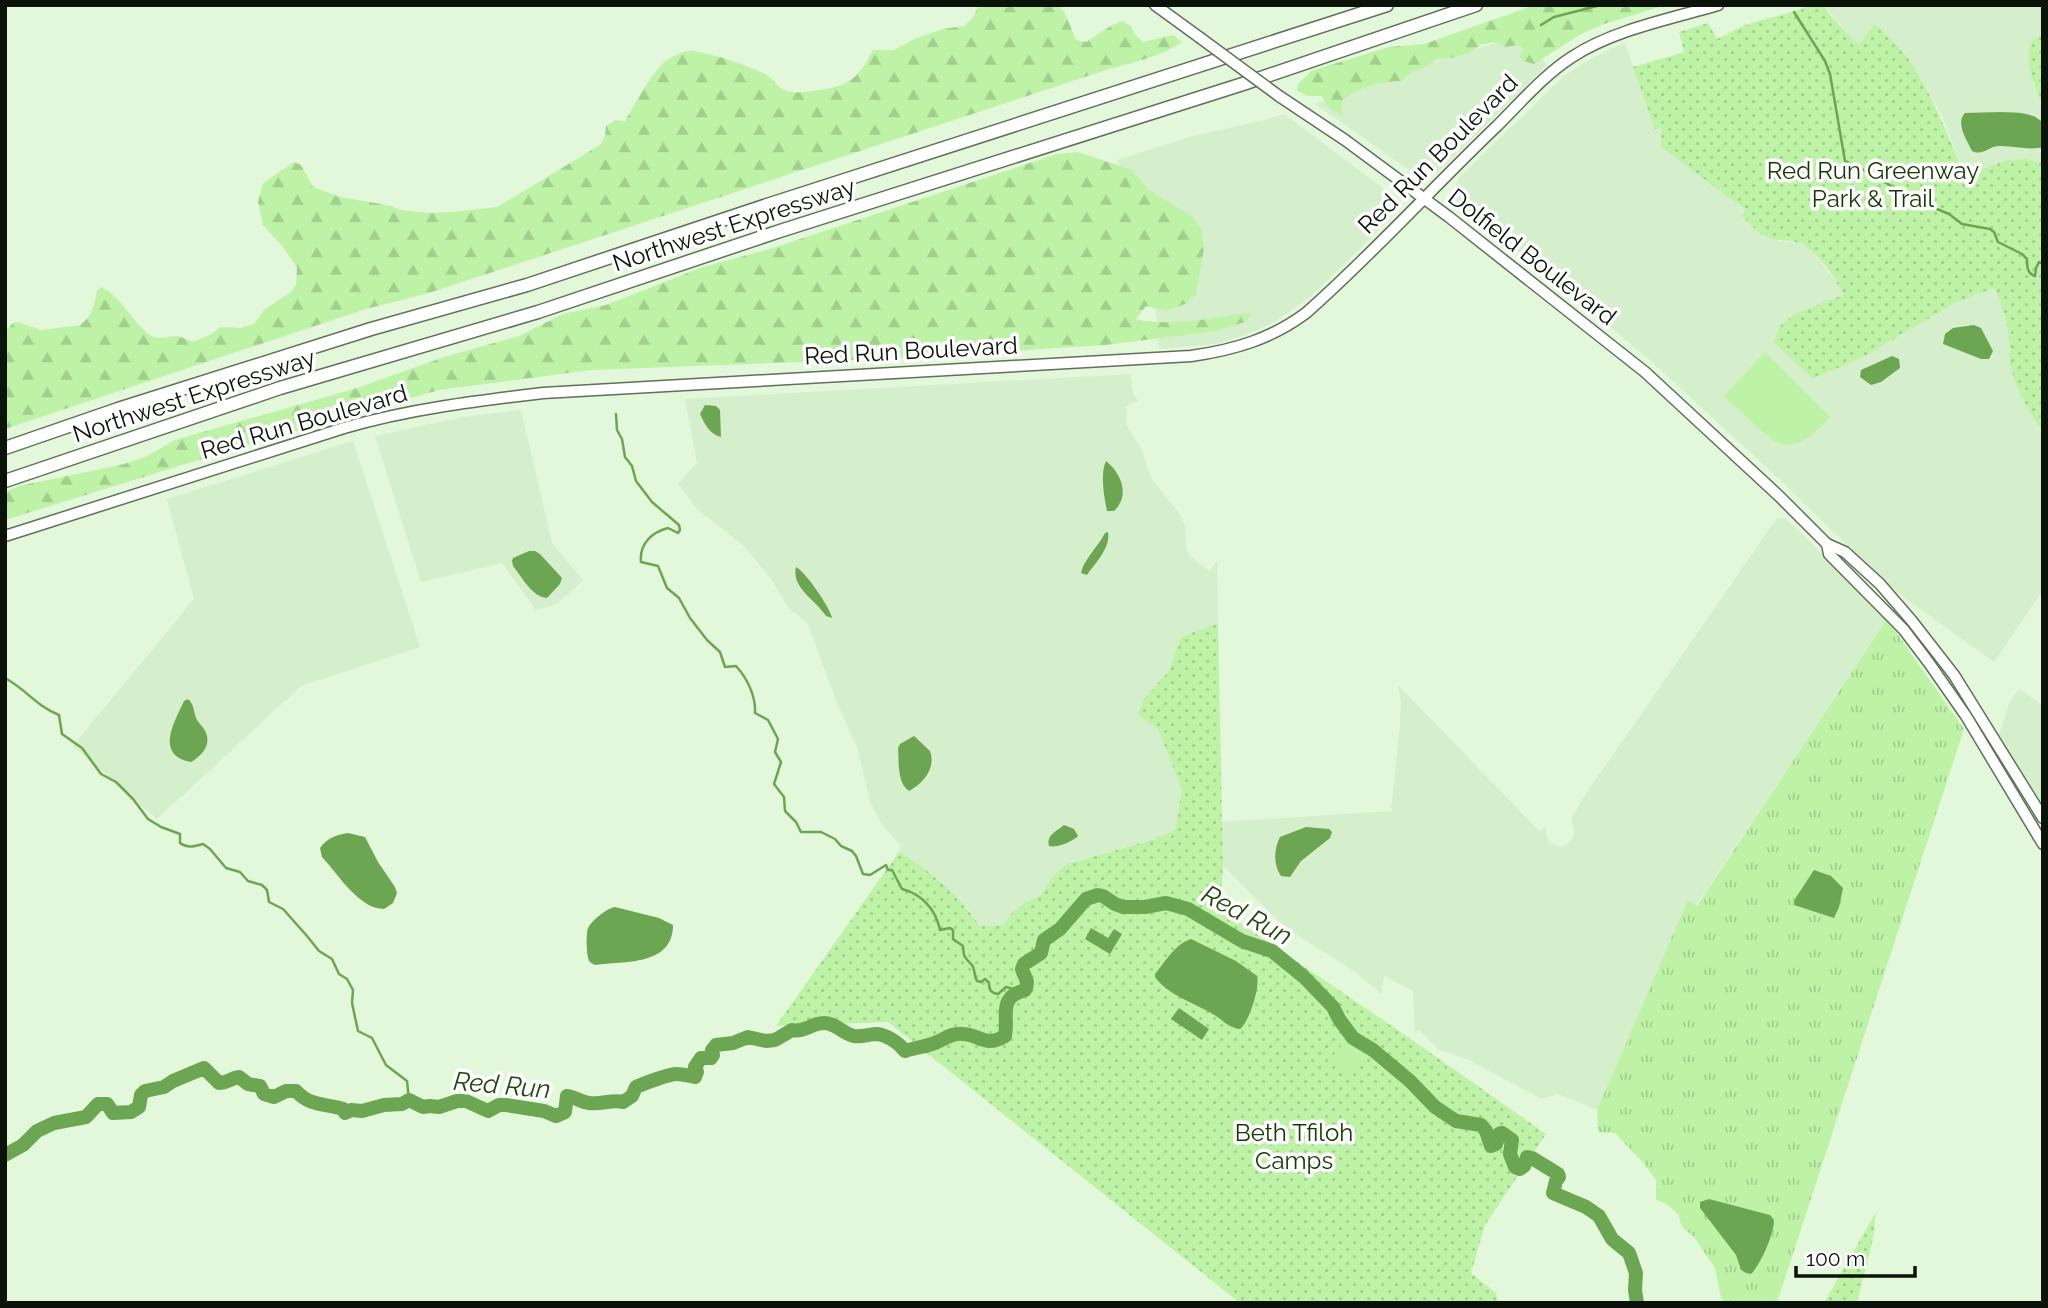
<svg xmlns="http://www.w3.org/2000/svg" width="2048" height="1308" font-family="Raleway,sans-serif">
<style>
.built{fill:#d5eecb}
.grass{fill:url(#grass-tufts)}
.forest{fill:url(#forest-firs)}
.park{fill:url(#park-dots)}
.pitch{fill:#bef2a7}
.water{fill:#6da652}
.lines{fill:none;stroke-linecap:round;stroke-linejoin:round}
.stream{stroke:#6da652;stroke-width:2.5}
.river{stroke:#6da652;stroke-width:14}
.major-casing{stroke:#5f7158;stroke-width:13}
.highway-casing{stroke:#5f7158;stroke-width:15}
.major{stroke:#fff;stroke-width:10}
.highway{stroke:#fff;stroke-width:12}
.major-bridge-casing{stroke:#5f7158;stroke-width:13;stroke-linecap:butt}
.major-bridge{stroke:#fff;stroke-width:10}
.labels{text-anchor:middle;stroke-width:7;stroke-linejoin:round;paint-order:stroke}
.street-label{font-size:24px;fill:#0b1209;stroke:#fff}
.park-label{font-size:24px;fill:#143900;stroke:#fff}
.water-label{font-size:26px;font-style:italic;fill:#22470c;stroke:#fff}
</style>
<defs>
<pattern id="grass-tufts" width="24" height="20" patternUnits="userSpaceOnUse" patternTransform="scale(1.75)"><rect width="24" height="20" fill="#bef2a7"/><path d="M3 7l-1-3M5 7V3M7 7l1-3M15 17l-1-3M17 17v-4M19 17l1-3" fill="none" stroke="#a2ce8e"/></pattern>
<pattern id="forest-firs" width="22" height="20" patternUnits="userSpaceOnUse" patternTransform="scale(1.75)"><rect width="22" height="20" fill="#bef2a7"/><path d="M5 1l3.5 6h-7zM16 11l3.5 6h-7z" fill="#a2ce8e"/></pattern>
<pattern id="park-dots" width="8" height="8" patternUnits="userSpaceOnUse" patternTransform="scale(1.75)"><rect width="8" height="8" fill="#bef2a7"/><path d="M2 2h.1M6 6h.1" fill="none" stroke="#a2ce8e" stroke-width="1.8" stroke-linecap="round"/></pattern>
</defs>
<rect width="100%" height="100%" fill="#e3f8db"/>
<!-- built -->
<g class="built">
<path d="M1824 5H2043V35L2031 41 2033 84 2043 106V164L2028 159 2007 160 1986 168 1963 170 1942 116 1923 82 1907 58 1859 46Z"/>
<path d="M1523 35 1547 65 1437 173 1431 176H1419L1412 172 1315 104 1399 72Z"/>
<path d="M1625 43 1655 128H1662V147L1747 210 1779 241 1797 242 1811 250 1838 284 1843 295 1795 314 1863 357 1955 303 1994 288 2003 310 2010 342V366L2021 394 2036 422 2043 431V590L1994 662 1891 588 1778 478 1652 362 1556 281 1457 204 1454 189 1459 178 1538 101 1564 76 1580 65 1612 48Z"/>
<path d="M1284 114 1387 191 1394 202 1392 214 1388 221 1310 297 1275 322 1248 334 1215 344 1159 349 1150 234 1117 160 1193 136 1264 120Z"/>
<path d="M1131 374 1133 394 1138 401 1124 407 1127 409 1126 424 1142 450 1151 478 1181 516 1185 527 1186 547 1190 557 1210 571 1217 561 1218 623 1181 637 1169 671 1144 700 1158 729 1182 790 1175 830 1155 839 1072 862 1051 878 1041 895 1026 902 1013 912 1003 925 980 926 969 910 934 875 899 852 901 846 881 823 870 802 858 750 837 703 808 624 788 607 771 579 745 547 697 509 678 484 697 463 685 399Z"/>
<path d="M521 410 552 543 583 580 557 604 536 610 502 563 421 582 375 436 463 417Z"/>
<path d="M353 441 420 647 301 686 157 819 73 746 194 599 167 499Z"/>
<path d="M1777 518 1785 519 1799 531 1887 619 1696 906 1688 901 1597 1110 1558 1094 1542 1099 1467 1059 1438 1049 1419 1030 1415 1034 1413 991 1384 976 1381 994 1353 970 1286 928 1223 866 1222 822 1391 811 1400 725 1401 703 1398 685 1539 831 1546 827V833L1549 843 1561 847 1569 843 1573 837 1574 830 1571 819 1583 798Z"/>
<path d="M2019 689 2043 705V809L1999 735 2009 703Z"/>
</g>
<!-- grass -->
<path class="grass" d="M1887 619 1964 729 1777 1303H1724L1721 1298 1715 1268 1694 1237 1682 1227 1678 1214 1665 1203 1656 1200V1180L1646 1166 1615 1133 1598 1132 1597 1110 1688 900 1697 906Z"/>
<!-- forest -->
<g class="forest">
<path d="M979 5H1058L1064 11 1076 40 1086 42 1112 25 1122 21 1131 26 1135 35 1143 42 1173 35 1182 42C1159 58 1129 63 1103 71L429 293 366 309 5 429V332L13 323 18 322 41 330 80 325C92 317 95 303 97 290L101 287C122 297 131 321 150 335 159 341 167 336 177 336 182 337 188 340 193 342L212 334 220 327 241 328 254 324 265 309 291 292 296 285 297 267 282 246 263 225 258 202 263 183 294 162 301 165 313 187 340 197 392 206 399 210 430 213 452 212 497 207 600 145 605 136 606 126 615 120 625 121C636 103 654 66 672 57 678 54 687 50 693 51 707 52 757 68 768 76 774 80 778 87 784 90 792 94 802 92 811 91 846 87 856 83 873 50H894L914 39 943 29 964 26 972 19Z"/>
<path d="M1535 5H1666L1604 24 1581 34 1534 64 1524 61 1519 56 1524 49 1519 45 1504 47 1494 42 1480 45 1468 54 1450 58 1437 59 1424 68 1411 72 1402 81C1381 81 1360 87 1343 99L1341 108 1343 115C1332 112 1326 107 1322 96H1307L1297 90 1298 84 1311 71 1389 47 1424 44Z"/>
<path d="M1078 152 1132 170 1149 190 1193 217 1202 231 1204 248 1196 294 1185 304 1166 311 1146 306 1136 319C1167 327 1215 318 1246 313L1251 314 1245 322 1216 331 1106 345 882 359 591 370 439 390 224 452 5 520V492L19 486 124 464 145 457 175 440 357 388 444 357 519 336 563 314 606 305 700 268 773 248 1057 154Z"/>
</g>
<!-- park -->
<g class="park">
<path d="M1810 5H1824L1830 15 1859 45 1875 24C1887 36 1900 47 1909 60 1933 95 1946 132 1963 170L1986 168 2007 160 2028 159 2043 164V431C2029 414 2016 389 2011 368 2008 359 2011 349 2009 340 2007 322 2002 305 1994 288L1955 303 1863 357 1812 379 1774 342 1779 327 1795 314 1843 295C1837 279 1814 246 1796 242 1784 239 1776 242 1763 235 1756 231 1749 222 1742 216L1746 210 1661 147 1662 128 1655 129 1633 67 1684 52 1679 32 1708 23 1717 39C1726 35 1734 30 1743 26 1765 18 1788 15 1810 5Z"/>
<path d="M2043 35V106C2033 84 2025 64 2031 41Z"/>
<path d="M1218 623 1223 866 1220 909 1415 1042 1546 1134 1485 1225 1471 1273 1496 1293 1498 1303H1240L888 1022 776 1026 899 852C930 870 959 895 980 926L1003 925 1013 912 1026 902 1041 895 1051 878 1067 864 1155 839 1175 830 1182 790 1158 729 1138 715 1143 700 1169 671 1181 637Z"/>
<path d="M1876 1212 1873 1239 1859 1295 1856 1303H1824Z"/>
</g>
<!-- pitch -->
<g class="pitch">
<path d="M1765 352 1830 417C1819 430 1798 450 1779 443 1768 439 1735 406 1724 396Z"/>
<path d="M1346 1040 1364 1054 1347 1075 1329 1061Z"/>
</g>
<!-- water -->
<g class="water">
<path d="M2001 112C2016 113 2032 111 2043 123V147C2029 151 2013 145 1998 146 1988 147 1983 156 1972 151 1967 140 1955 123 1965 113Z"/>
<path d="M1974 325 1981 328 1993 351 1989 359H1981L1943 344 1945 334 1953 328Z"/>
<path d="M1892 356 1899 359 1900 368 1881 382 1871 385 1860 377 1861 370Z"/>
<path d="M705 405 716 406 720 410 721 437C710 435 704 423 700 414Z"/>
<path d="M1106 461C1122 474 1130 496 1114 511H1107C1104 497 1100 473 1106 461Z"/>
<path d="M1108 532C1111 548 1095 563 1087 575L1081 573C1084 559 1098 547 1105 533Z"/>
<path d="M529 551H535L540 554 562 578 560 584 547 598C532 597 522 577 513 566L512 561 513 558Z"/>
<path d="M796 567C805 571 831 609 832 618L826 616C816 600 791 588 796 567Z"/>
<path d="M188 699C195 705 193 712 197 720 199 723 202 726 204 729 213 743 203 755 191 762 154 755 175 721 184 701Z"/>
<path d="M914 736 930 751C936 768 924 783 909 791 897 783 899 762 898 748L900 744Z"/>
<path d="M1064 825 1074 829 1078 836C1072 842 1057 848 1049 846 1046 835 1057 831 1064 825Z"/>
<path d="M1306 827 1329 829 1332 832 1330 838 1301 861 1290 877 1281 876C1273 865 1274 848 1280 837Z"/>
<path d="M348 833 365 837 378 862 395 887 397 893 393 903 384 909C359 909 338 874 322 857L320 848C327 838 336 835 348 833Z"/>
<path d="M1814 870 1831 876 1843 888 1839 907 1834 918 1794 905 1795 899Z"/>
<path d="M615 907 659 918 673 925C673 966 624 961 595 965 593 964 591 963 590 962 586 958 586 933 588 928 593 919 606 909 615 907Z"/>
<path d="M1091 928 1108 938 1114 929 1122 934 1110 954 1085 939Z"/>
<path d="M1191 939 1236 961 1257 976C1260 988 1249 1022 1240 1029 1228 1028 1221 1018 1211 1013 1192 1002 1168 995 1155 977V974C1165 962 1176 943 1191 939Z"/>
<path d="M1179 1008 1209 1029 1202 1040 1171 1019Z"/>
<path d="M1709 1199 1770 1215 1774 1220C1774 1234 1761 1264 1751 1274L1746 1273 1741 1270 1736 1255 1700 1208V1202Z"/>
</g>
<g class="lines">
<!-- stream -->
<g class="stream">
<path d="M1794 12 1825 61 1830 74 1845 161C1861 168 1878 177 1894 188L1896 193 1903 198 1906 196C1916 198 1924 202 1933 204L1937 209 1949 214 1962 224 1990 229 1994 232 1998 242 2022 254 2027 259C2027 266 2027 274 2035 276L2036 268 2039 262 2043 264"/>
<path d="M1541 25 1554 17 1601 5"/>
<path d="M616 414 617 430 622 439 625 457 632 466 636 481 652 502 679 525 680 530 678 533 668 528C652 532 639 544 641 562L658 566 667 588 679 598 690 618 707 640 720 652 725 667 736 666C747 678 756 696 755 713L768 720 778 739 775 752 781 762 774 784 784 797 785 811 796 822 801 832H821L835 839 841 846 852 851 856 856 863 874 870 875 886 865 888 870H892L902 889C922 894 936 910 940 930L950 928 953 930V939L963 946C964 959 964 956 972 965 975 969 974 976 977 981L981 982 985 979 989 983C989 990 991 993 998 994L1006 987 1021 991"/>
<path d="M5 678C27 690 35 705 59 715L62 734 82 748 101 774 116 782 133 799 148 819 161 827 180 834V843C188 849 195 846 203 844L210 849 226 868 240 872 248 881 262 885 267 890 269 902 283 909 307 936 319 951 332 959 339 974 347 979 353 990 352 1003 358 1031 372 1038 386 1065 407 1081 409 1100"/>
</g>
<!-- river -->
<path class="river" d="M5 1155 23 1145 37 1131 54 1123 86 1117 98 1104H107L113 1113 131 1112 139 1107 141 1095 145 1091 164 1087 173 1081 204 1068 219 1083C227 1083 231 1078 239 1077L248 1084 260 1086 264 1094 274 1097 286 1091H296C311 1107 324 1103 343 1109L345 1113 351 1110 362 1111 384 1105 402 1104 409 1100 423 1107 430 1106 439 1107 457 1101H466L488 1111 499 1105H506L544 1111 556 1116 565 1112 567 1096C575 1097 581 1102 589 1103 601 1105 612 1099 623 1102L632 1096 636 1087C645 1083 669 1074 677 1074 683 1074 689 1076 695 1077L697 1072 695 1067 701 1058H711L713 1055 712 1050 716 1045 733 1043 748 1037 766 1041 775 1040 792 1030C804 1033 812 1023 824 1023 836 1023 843 1034 854 1036 862 1037 870 1034 877 1034 887 1035 899 1043 905 1051 914 1048 923 1047 932 1044 942 1041 952 1032 963 1034 981 1035 985 1048 1005 1036 1009 1015 997 998 1025 990 1030 981 1024 977 1022 969L1024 964 1041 953 1044 940 1060 929 1086 899 1098 895 1103 896 1115 904 1123 907H1145L1166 903 1188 909 1242 941 1272 951 1304 977 1333 1007 1339 1019 1353 1038 1373 1050 1410 1081 1435 1107 1456 1121 1481 1125 1486 1131 1491 1146 1496 1144 1499 1134 1502 1133 1512 1140 1510 1154 1515 1167 1520 1169 1524 1166 1527 1157 1532 1158 1558 1174 1559 1177 1556 1181 1553 1193 1586 1207 1599 1216 1612 1239 1629 1253 1636 1273 1635 1290 1637 1303"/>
<!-- major casing -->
<g class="major-casing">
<g id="major">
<path d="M1155 5 1199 37"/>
<path d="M1279 96 1345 140 1449 217 1645 372 1779 496 1827 544 1845 552 1880 584 1912 621 1954 675 2043 818"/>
<path d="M5 536 344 428C409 409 476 401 543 393L1191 356C1234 350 1271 339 1306 313 1373 254 1433 187 1497 126 1521 102 1544 75 1572 57 1613 30 1670 19 1718 5"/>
<path d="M1827 544 1829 554 1904 630 1929 663 1966 716 2043 844"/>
</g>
</g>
<!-- highway casing -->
<g class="highway-casing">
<g id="highway">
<path d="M5 448 118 409 371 329 527 285 770 204 1387 5"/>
<path d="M5 481 280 388 538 312 780 231 1246 83 1476 5"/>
</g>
</g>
<!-- major -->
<use href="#major" class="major"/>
<!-- highway -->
<use href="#highway" class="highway"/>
<!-- major-bridge casing -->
<g class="major-bridge-casing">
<path id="major-bridge" d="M1199 37 1279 96"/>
</g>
<!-- major-bridge -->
<use href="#major-bridge" class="major-bridge"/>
</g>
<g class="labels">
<!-- street labels -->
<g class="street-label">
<text transform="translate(1438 154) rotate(-45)" y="8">Red Run Boulevard</text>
<text transform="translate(734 225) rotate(-18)" y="8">Northwest Expressway</text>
<text transform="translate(1532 257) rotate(38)" y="8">Dolfield Boulevard</text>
<text transform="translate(911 351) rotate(-3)" y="8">Red Run Boulevard</text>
<text transform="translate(194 396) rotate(-18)" y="8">Northwest Expressway</text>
<text transform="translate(304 422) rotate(-16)" y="8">Red Run Boulevard</text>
</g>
<!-- park labels -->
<g class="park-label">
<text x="1873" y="179">Red Run Greenway<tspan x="1873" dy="28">Park &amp; Trail</tspan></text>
<text x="1294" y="1141">Beth Tfiloh<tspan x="1294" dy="28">Camps</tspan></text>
</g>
<!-- water labels -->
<g class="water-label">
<text transform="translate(1247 915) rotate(28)" y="9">Red Run</text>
<text transform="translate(502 1085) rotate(5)" y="9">Red Run</text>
</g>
</g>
<!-- border -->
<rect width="2048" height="1308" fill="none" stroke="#0b1209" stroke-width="14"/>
<!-- scale -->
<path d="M1796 1266v10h119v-10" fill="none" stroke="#0b1209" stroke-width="3.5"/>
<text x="1806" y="1266" font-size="21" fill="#0b1209" stroke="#ffffff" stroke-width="5" paint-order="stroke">100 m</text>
</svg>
